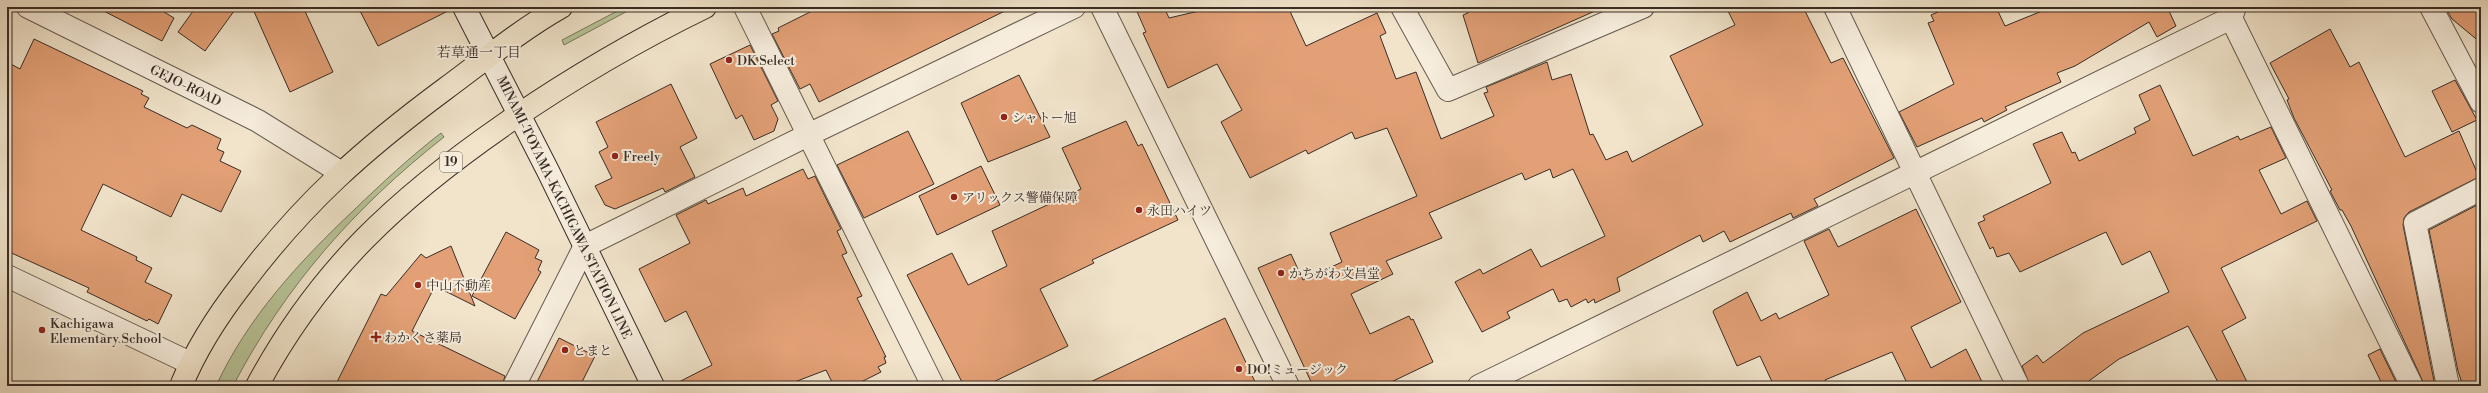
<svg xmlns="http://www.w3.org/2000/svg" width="2488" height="393" font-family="'Libre Bodoni','Noto Serif JP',serif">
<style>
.green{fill:#b8c599;stroke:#787960}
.building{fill:#e3a076;stroke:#382d26}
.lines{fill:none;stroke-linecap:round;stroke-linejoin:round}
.minor-casing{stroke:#665b4f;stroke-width:24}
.tertiary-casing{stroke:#665b4f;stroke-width:24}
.secondary-casing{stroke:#382d26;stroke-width:24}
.trunk-casing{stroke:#382d26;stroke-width:24}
.minor{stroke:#f6eddd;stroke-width:22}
.tertiary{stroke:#f6eddd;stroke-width:22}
.secondary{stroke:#f6eddd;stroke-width:22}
.trunk{stroke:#f1e4cb;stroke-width:22}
.poi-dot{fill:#8f2418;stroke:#f6eddd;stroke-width:1.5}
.labels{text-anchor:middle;stroke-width:4;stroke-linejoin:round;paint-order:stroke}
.shield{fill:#f6eddd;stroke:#71675d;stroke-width:1}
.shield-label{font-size:12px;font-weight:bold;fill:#382d26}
.poi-label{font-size:13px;fill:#382d26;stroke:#f6eddd;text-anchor:start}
.street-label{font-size:13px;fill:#382d26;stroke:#f6eddd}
.neighbourhood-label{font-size:14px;fill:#382d26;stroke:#f6eddd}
</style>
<rect width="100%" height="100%" fill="#f1e4cb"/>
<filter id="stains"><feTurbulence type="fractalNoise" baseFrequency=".005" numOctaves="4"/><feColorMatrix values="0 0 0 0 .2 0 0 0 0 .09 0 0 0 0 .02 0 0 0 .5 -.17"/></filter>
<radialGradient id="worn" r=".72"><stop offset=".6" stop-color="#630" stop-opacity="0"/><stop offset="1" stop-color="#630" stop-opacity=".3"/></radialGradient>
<!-- green -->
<g class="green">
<path d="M625 7H635L564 45 562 40Z"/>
<path d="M441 133 444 137C355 207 285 286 233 386H216C248 317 299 262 354 210 382 183 410 157 441 133Z"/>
</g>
<!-- building -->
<g class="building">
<path d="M96 7H156L174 18 162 41Z"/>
<path d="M196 7H237L205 51 178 32Z"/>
<path d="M252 7H303L333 72 290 92Z"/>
<path d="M358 7H452V9L378 46Z"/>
<path d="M820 7H1013L819 102 810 84 800 89 772 34 779 31 778 28Z"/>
<path d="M1135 7H1164L1169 18 1216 7H1288L1306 46 1377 13 1386 33 1380 36 1396 79 1416 72 1441 139 1494 116 1484 93 1488 92 1486 87 1547 62 1552 80 1571 74 1590 135 1593 134 1606 160 1627 151 1632 162 1703 125 1670 56 1735 25 1726 7H1803L1831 63 1843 58 1894 158 1814 199 1818 206 1793 218 1791 213 1730 242 1724 231 1703 242 1700 235 1617 278 1620 291 1595 303 1594 299 1588 303 1586 299 1571 307 1567 299 1559 302 1553 289 1507 312 1510 318 1482 332 1455 282 1480 269 1483 274 1531 249 1541 267 1605 236 1573 169 1553 178 1550 169 1525 180 1522 173 1429 213 1442 238 1386 261 1393 274 1351 294 1370 334 1409 316 1411 320 1413 319 1433 362 1383 386H1313L1258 268 1291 254 1303 280 1342 262 1330 233 1417 196 1387 128 1355 139 1352 132 1308 154 1306 150 1250 178 1221 122 1242 110 1217 64 1168 88 1143 33 1146 32Z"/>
<path d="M1466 7H1604L1478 63 1463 15 1468 13Z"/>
<path d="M1949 7H1996L2005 26 2052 7H2177L2169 11 2176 26 2157 37 2149 22 2075 66 2057 73 2061 82 2005 107 2007 110 1984 122 1982 118 1917 147 1899 112 1954 84 1928 23 1934 21 1931 15Z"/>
<path d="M2445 7H2481V43L2452 19Z"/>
<path d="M2330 29 2350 67 2359 62 2405 157 2459 131 2479 177 2409 212 2404 218 2403 225 2434 381 2425 386 2351 226 2342 210H2340L2330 191 2332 190 2294 118 2287 100 2289 99 2270 63Z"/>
<path d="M34 39 143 91 141 94 149 98 144 107 187 128 192 125 221 139 217 149 224 152 220 161 241 171 221 212 182 194 171 217 103 184 81 230 137 257 136 260 152 268 145 282 172 295 158 324 149 319 147 321 87 292 89 288 7 251V62L20 69Z"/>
<path d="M750 45 778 101 771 105 778 119 774 131 754 140 742 115 736 119 710 64Z"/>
<path d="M1019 75 1050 137 988 162 961 103Z"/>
<path d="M2455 80 2477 120 2452 132 2432 91Z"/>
<path d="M671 84 697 138 680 147 695 177 665 192 663 188 615 209 605 205 595 186 612 178 599 152 608 147 596 122Z"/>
<path d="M2160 85 2193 156 2238 136 2240 140 2271 127 2286 158 2259 170 2281 214 2307 201 2317 221 2221 268 2246 318 2222 331 2249 386H2220L2188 326 2119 359 2082 386H2030L2022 366 2037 355 2043 363 2083 333 2169 292 2150 251 2122 265 2106 232 2020 272 2009 253 1997 257 1993 247 1990 249 1978 223 1985 220 1983 216 2051 183 2033 144 2062 132 2072 153 2075 152 2079 161 2136 133 2134 128 2150 120 2139 95Z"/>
<path d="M1126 121 1138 146 1142 144 1178 220 1092 260 1094 263 1040 289 1068 346 985 386H964L907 275 952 253 968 285 1007 266 992 231 1081 189 1062 148Z"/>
<path d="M908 131 934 184 864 218 837 165Z"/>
<path d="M981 166 1000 205 937 235 919 196Z"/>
<path d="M803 169 808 179 815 176 841 229 837 231 847 253 842 255 862 296 857 298 886 357H884L886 363 878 367 881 372 853 386H834L826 370 784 386H671L712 365 686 311 665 322 639 269 690 243 676 215 706 200 708 204 743 188 746 196Z"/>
<path d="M2481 203V386H2463L2458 371 2429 230Z"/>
<path d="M1916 209 1961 302 1911 327 1931 368 1966 349 1984 386H1896L1906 381 1892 352 1825 380 1828 386H1774L1760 356 1737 366 1713 312 1714 310 1747 292 1761 321 1776 313 1779 319 1829 295 1804 241 1829 229 1838 247Z"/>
<path d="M506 232 539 250 535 258 542 261 538 270 541 272 515 319 472 296Z"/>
<path d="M451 246 475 306 435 286 412 331 505 376 502 386H335L381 294 386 296 421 254 426 258Z"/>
<path d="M1225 318 1257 386H1082Z"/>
<path d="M559 338 595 356 580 386H535Z"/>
<path d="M2380 349 2398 386H2383L2368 355Z"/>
</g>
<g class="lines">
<!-- minor casing -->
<g class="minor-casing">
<g id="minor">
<path d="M745 7 933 386"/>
<path d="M1402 7 1448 90 1643 7"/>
<path d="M1835 7 2018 386"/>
<path d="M2431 7 2481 102"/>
<path d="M2231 18 2412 386"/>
<path d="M7 276 190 363"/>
<path d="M514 386 585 246 810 134 1074 7"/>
<path d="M1479 386 2231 18 2235 7"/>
<path d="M2448 386 2415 223 2481 189"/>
</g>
</g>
<!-- tertiary casing -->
<g class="tertiary-casing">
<g id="tertiary">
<path d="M28 7 258 121 340 172"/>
<path d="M1102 7 1288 386"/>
</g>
</g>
<!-- secondary casing -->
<g class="secondary-casing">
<path id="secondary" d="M464 7 548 171 653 386"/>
</g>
<!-- trunk casing -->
<g class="trunk-casing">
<g id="trunk">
<path d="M181 386C196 349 218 315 243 283 304 202 364 149 445 89 483 61 519 31 561 7"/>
<path d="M257 386C319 270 398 198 505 124 569 80 635 41 705 7"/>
</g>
</g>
<!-- minor -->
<use href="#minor" class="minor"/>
<!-- tertiary -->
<use href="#tertiary" class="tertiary"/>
<!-- secondary -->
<use href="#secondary" class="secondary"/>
<!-- trunk -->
<use href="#trunk" class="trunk"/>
</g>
<!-- markers -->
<g class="poi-dot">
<circle cx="729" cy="60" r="4"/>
<circle cx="1004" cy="117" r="4"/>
<circle cx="615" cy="156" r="4"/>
<circle cx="954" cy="197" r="4"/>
<circle cx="1139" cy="210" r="4"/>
<circle cx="1281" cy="273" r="4"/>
<circle cx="418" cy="285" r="4"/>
<circle cx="42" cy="330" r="4"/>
<path d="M374 331h4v4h4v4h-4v4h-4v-4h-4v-4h4z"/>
<circle cx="565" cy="350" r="4"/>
<circle cx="1239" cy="369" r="4"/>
</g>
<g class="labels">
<!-- shield labels -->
<rect class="shield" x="440" y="152" width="22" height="20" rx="3"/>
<g class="shield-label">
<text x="451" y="166">19</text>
</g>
<!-- poi labels -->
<g class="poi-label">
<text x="737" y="65">DK Select</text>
<text x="1012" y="122">シャトー旭</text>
<text x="623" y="161">Freely</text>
<text x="962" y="202">アリックス警備保障</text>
<text x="1147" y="215">永田ハイツ</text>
<text x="1289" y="278">かちがわ文昌堂</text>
<text x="426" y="290">中山不動産</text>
<text x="50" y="328">Kachigawa<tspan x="50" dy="15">Elementary School</tspan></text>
<text x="384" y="342">わかくさ薬局</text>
<text x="573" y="355">とまと</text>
<text x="1247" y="374">DO!ミュージック</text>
</g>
<!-- street labels -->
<g class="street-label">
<text transform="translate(186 85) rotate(26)" y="5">GEJO-ROAD</text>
<text transform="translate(565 207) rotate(64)" y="5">MINAMI-TOYAMA-KACHIGAWA STATION LINE</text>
</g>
<!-- neighbourhood labels -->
<g class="neighbourhood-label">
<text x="479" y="57">若草通一丁目</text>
</g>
</g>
<!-- margin -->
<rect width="2488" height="393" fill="none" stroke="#f1e4cb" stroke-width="24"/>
<rect x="8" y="8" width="2472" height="377" fill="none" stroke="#382d26" stroke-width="2"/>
<rect x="12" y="12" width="2464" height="369" fill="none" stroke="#382d26"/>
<rect width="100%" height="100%" filter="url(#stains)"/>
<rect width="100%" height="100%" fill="url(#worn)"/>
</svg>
